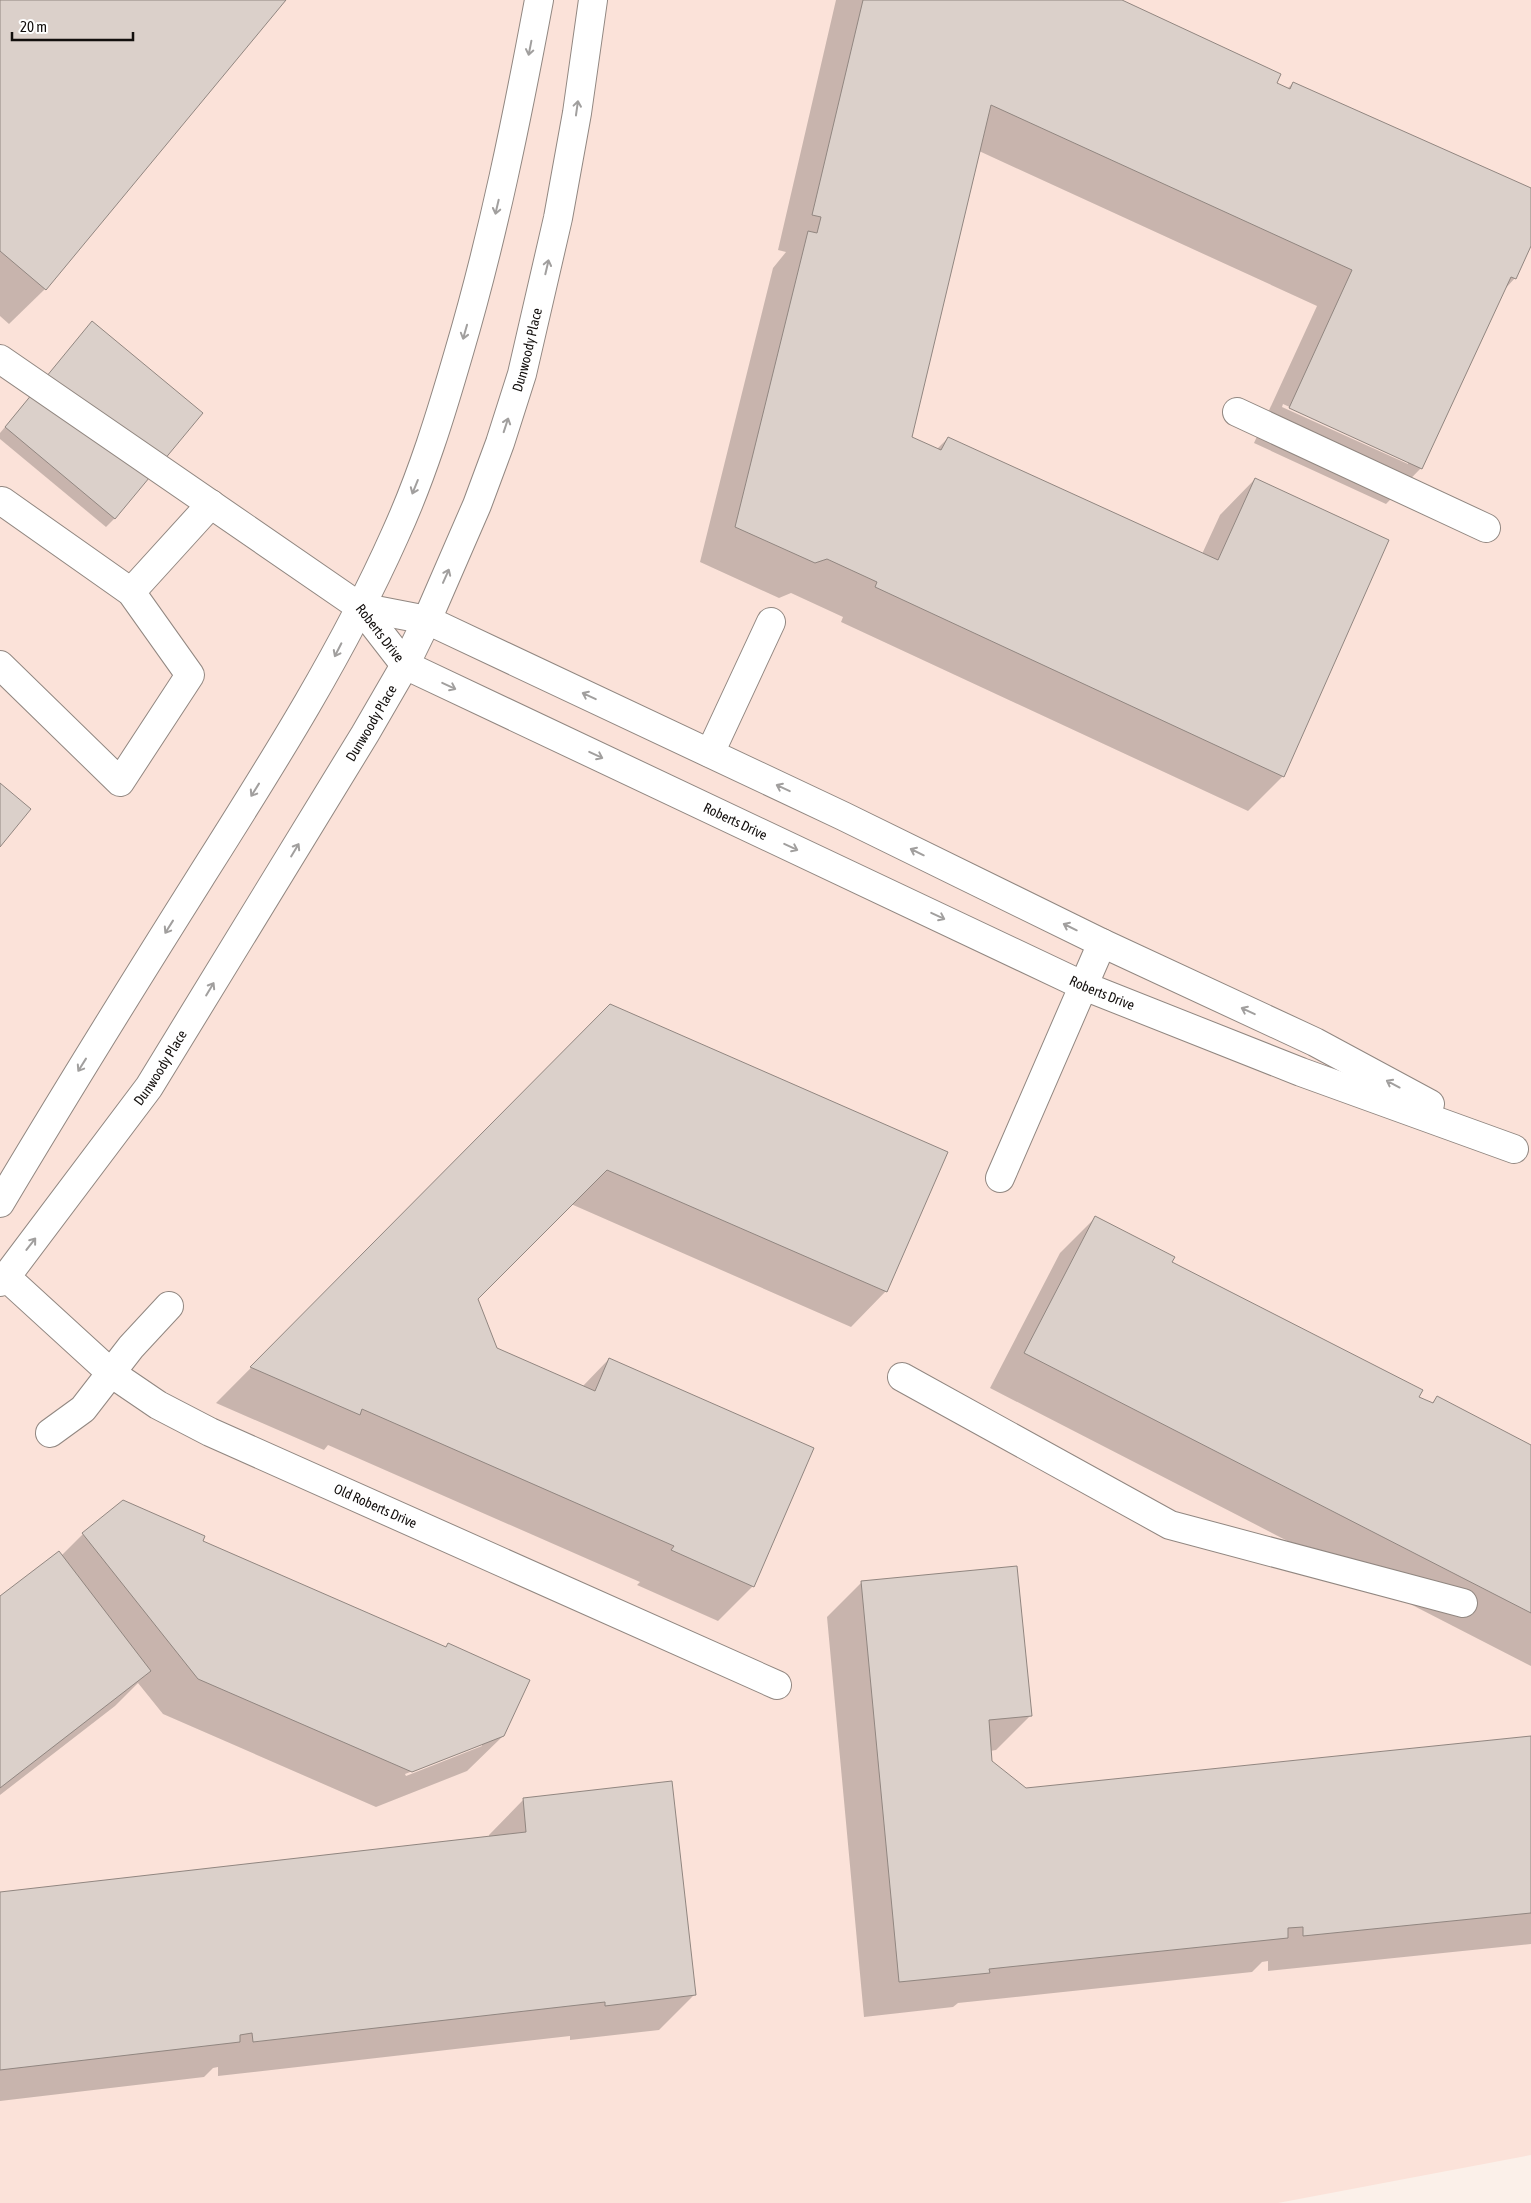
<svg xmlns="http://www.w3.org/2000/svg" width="1531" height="2203" font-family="'Asap Condensed',sans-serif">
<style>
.industrial{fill:#fbe2d9}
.shadow{fill:#0003;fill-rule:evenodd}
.building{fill:#dbd0ca;stroke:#918680}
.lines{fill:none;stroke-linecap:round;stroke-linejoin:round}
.minor-casing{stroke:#918781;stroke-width:30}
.minor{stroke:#fff;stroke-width:28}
.oneway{stroke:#a19f9e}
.labels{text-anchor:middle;stroke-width:5;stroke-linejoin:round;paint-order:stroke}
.street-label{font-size:14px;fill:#130f0d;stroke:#fff}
</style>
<rect width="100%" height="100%" fill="#fbf0e9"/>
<!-- industrial -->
<path class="industrial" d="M0 0H1531V2155L1278 2203H0Z"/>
<!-- shadow -->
<g class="shadow">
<path d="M0 0H285L45 289 9 324 0 316Z"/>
<path d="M836 0H1119L1287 89 1293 83 1531 189V243L1515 278 1504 290 1421 468 1386 504 1254 443 1317 306 979 151 911 438 936 450 948 438 1202 554 1220 515 1255 479 1283 776 1248 811 841 622 843 617 791 593 779 598 700 562 773 268 786 252 778 250ZM1283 404 1408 461V464L1282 407Z"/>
<path d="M84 332 115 518 106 527 0 439V433Z"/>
<path d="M610 1006 886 1291 851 1327 571 1204 476 1299 496 1349 582 1387 609 1359 753 1586 718 1621 637 1585 640 1582 328 1445 324 1450 216 1403Z"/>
<path d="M1095 1218 1171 1262 1418 1397 1431 1404 1437 1398 1531 1446V1666L990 1388 1060 1253Z"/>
<path d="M123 1502 201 1542 503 1736 467 1771 376 1807 163 1714 138 1683 115 1706 0 1795V1598L61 1556 83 1534ZM482 1744V1746L406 1776 405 1774Z"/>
<path d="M862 1582 1031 1715 996 1750 990 1751 991 1762 1025 1789 1531 1737V1944L1268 1971V1961L1262 1962 1252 1972 958 2003 953 2007 864 2017 827 1617Z"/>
<path d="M524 1799 695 1994 659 2030 570 2040V2036L218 2076V2067L213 2068 204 2077 0 2101V1893L489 1837V1835Z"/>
</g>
<!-- building -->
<g class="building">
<path d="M0 0H286L46 290 0 251Z"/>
<path d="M863 0H1122L1281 74 1277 83 1290 89 1293 82 1531 188V246L1516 279 1511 277 1422 469 1289 408 1352 270 991 105 912 437 941 450 948 437 1218 560 1255 478 1389 540 1284 777 875 587 877 582 827 559 815 563 735 527 808 231 817 233 821 217 812 215Z"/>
<path d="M92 321 203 413 115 519 5 427Z"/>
<path d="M0 783 31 809 0 847Z"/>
<path d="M610 1004 948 1152 887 1292 607 1170 478 1299 497 1348 595 1391 609 1358 814 1448 754 1587 671 1550 674 1546 362 1409 360 1415 250 1367Z"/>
<path d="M1095 1216 1175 1257 1172 1262 1423 1390 1419 1397 1433 1403 1437 1396 1531 1445V1613L1024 1353Z"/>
<path d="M123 1500 205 1536 203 1541 446 1647 448 1643 530 1680 504 1736 412 1772 198 1679 82 1533Z"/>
<path d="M59 1551 151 1671 0 1788V1596Z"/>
<path d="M1017 1566 1032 1716 989 1720 992 1761 1026 1788 1531 1736V1913L1303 1936V1927L1288 1928V1938L989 1969 990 1973 899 1982 861 1581Z"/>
<path d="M672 1781 696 1995 605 2006V2002L253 2042 252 2033 240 2035V2042L0 2070V1892L526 1832 523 1798Z"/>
</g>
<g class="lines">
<!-- minor casing -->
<g class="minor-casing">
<g id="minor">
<path id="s1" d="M0 359 360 607 405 665 1084 986 1301 1072 1514 1149"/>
<path d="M1237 412 1486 528"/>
<path d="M0 503 2 501 131 592 190 675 120 782 0 665"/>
<path d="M131 592 211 504"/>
<path d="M360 607 427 620 843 816 1102 943 1315 1042 1430 1104"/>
<path d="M710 753 771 622"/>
<path d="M1000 1178 1102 943"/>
<path d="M0 1203C65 1094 132 986 200 878 270 767 341 656 395 535 422 476 441 414 459 352 493 237 517 118 539 0"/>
<path id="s2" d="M6 1277 111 1373 158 1405 210 1432 777 1685"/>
<path id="s3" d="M0 1282 6 1277 149 1087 365 734 405 665 427 620 477 505 500 443 522 374 558 218 577 113 593 0"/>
<path d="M902 1377 1170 1525 1463 1603"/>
<path d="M50 1433 83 1409 131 1347 169 1306"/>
</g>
</g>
<!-- minor -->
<use href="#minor" class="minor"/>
</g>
<!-- one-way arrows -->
<defs><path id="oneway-shaft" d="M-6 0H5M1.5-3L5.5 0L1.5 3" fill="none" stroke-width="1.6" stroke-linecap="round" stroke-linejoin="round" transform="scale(1.25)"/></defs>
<g class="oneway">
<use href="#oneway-shaft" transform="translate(530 48) rotate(101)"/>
<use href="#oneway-shaft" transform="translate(577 108) rotate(-82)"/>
<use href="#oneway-shaft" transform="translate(497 207) rotate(103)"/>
<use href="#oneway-shaft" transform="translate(547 267) rotate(-77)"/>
<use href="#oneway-shaft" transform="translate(465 332) rotate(106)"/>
<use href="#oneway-shaft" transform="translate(506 425) rotate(-72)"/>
<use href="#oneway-shaft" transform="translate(415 487) rotate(112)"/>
<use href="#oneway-shaft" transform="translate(446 576) rotate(-66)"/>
<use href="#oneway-shaft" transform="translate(338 650) rotate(117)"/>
<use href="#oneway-shaft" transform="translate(449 686) rotate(25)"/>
<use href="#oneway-shaft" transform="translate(589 696) rotate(-155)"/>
<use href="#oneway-shaft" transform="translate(596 755) rotate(25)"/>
<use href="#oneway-shaft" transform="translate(783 788) rotate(-155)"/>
<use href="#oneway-shaft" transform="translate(255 790) rotate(122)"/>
<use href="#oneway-shaft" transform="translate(791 847) rotate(25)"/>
<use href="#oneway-shaft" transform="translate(295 850) rotate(-59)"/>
<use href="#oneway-shaft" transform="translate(917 852) rotate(-154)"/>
<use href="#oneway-shaft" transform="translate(938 916) rotate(25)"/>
<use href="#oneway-shaft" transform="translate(169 927) rotate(122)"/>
<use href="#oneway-shaft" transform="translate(1070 927) rotate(-154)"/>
<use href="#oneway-shaft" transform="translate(210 989) rotate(-59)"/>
<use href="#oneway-shaft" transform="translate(1248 1011) rotate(-155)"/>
<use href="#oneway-shaft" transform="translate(82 1065) rotate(122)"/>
<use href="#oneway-shaft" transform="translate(1393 1084) rotate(-152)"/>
<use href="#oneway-shaft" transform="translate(31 1244) rotate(-52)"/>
</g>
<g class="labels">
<!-- street labels -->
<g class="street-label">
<text dy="5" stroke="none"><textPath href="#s3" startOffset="1078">Dunwoody Place</textPath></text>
<text dy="5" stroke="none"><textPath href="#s1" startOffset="470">Roberts Drive</textPath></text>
<text dy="5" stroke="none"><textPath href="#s3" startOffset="672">Dunwoody Place</textPath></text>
<text dy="5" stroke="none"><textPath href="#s1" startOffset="876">Roberts Drive</textPath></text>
<text dy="5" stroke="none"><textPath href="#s1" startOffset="1281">Roberts Drive</textPath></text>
<text dy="5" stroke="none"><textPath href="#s3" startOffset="268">Dunwoody Place</textPath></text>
<text dy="5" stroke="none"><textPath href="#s2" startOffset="439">Old Roberts Drive</textPath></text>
</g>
</g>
<!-- scale -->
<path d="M12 32v8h121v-8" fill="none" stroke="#130f0d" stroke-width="2.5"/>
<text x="20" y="32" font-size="15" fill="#130f0d" stroke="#ffffff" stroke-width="4" paint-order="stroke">20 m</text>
</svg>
